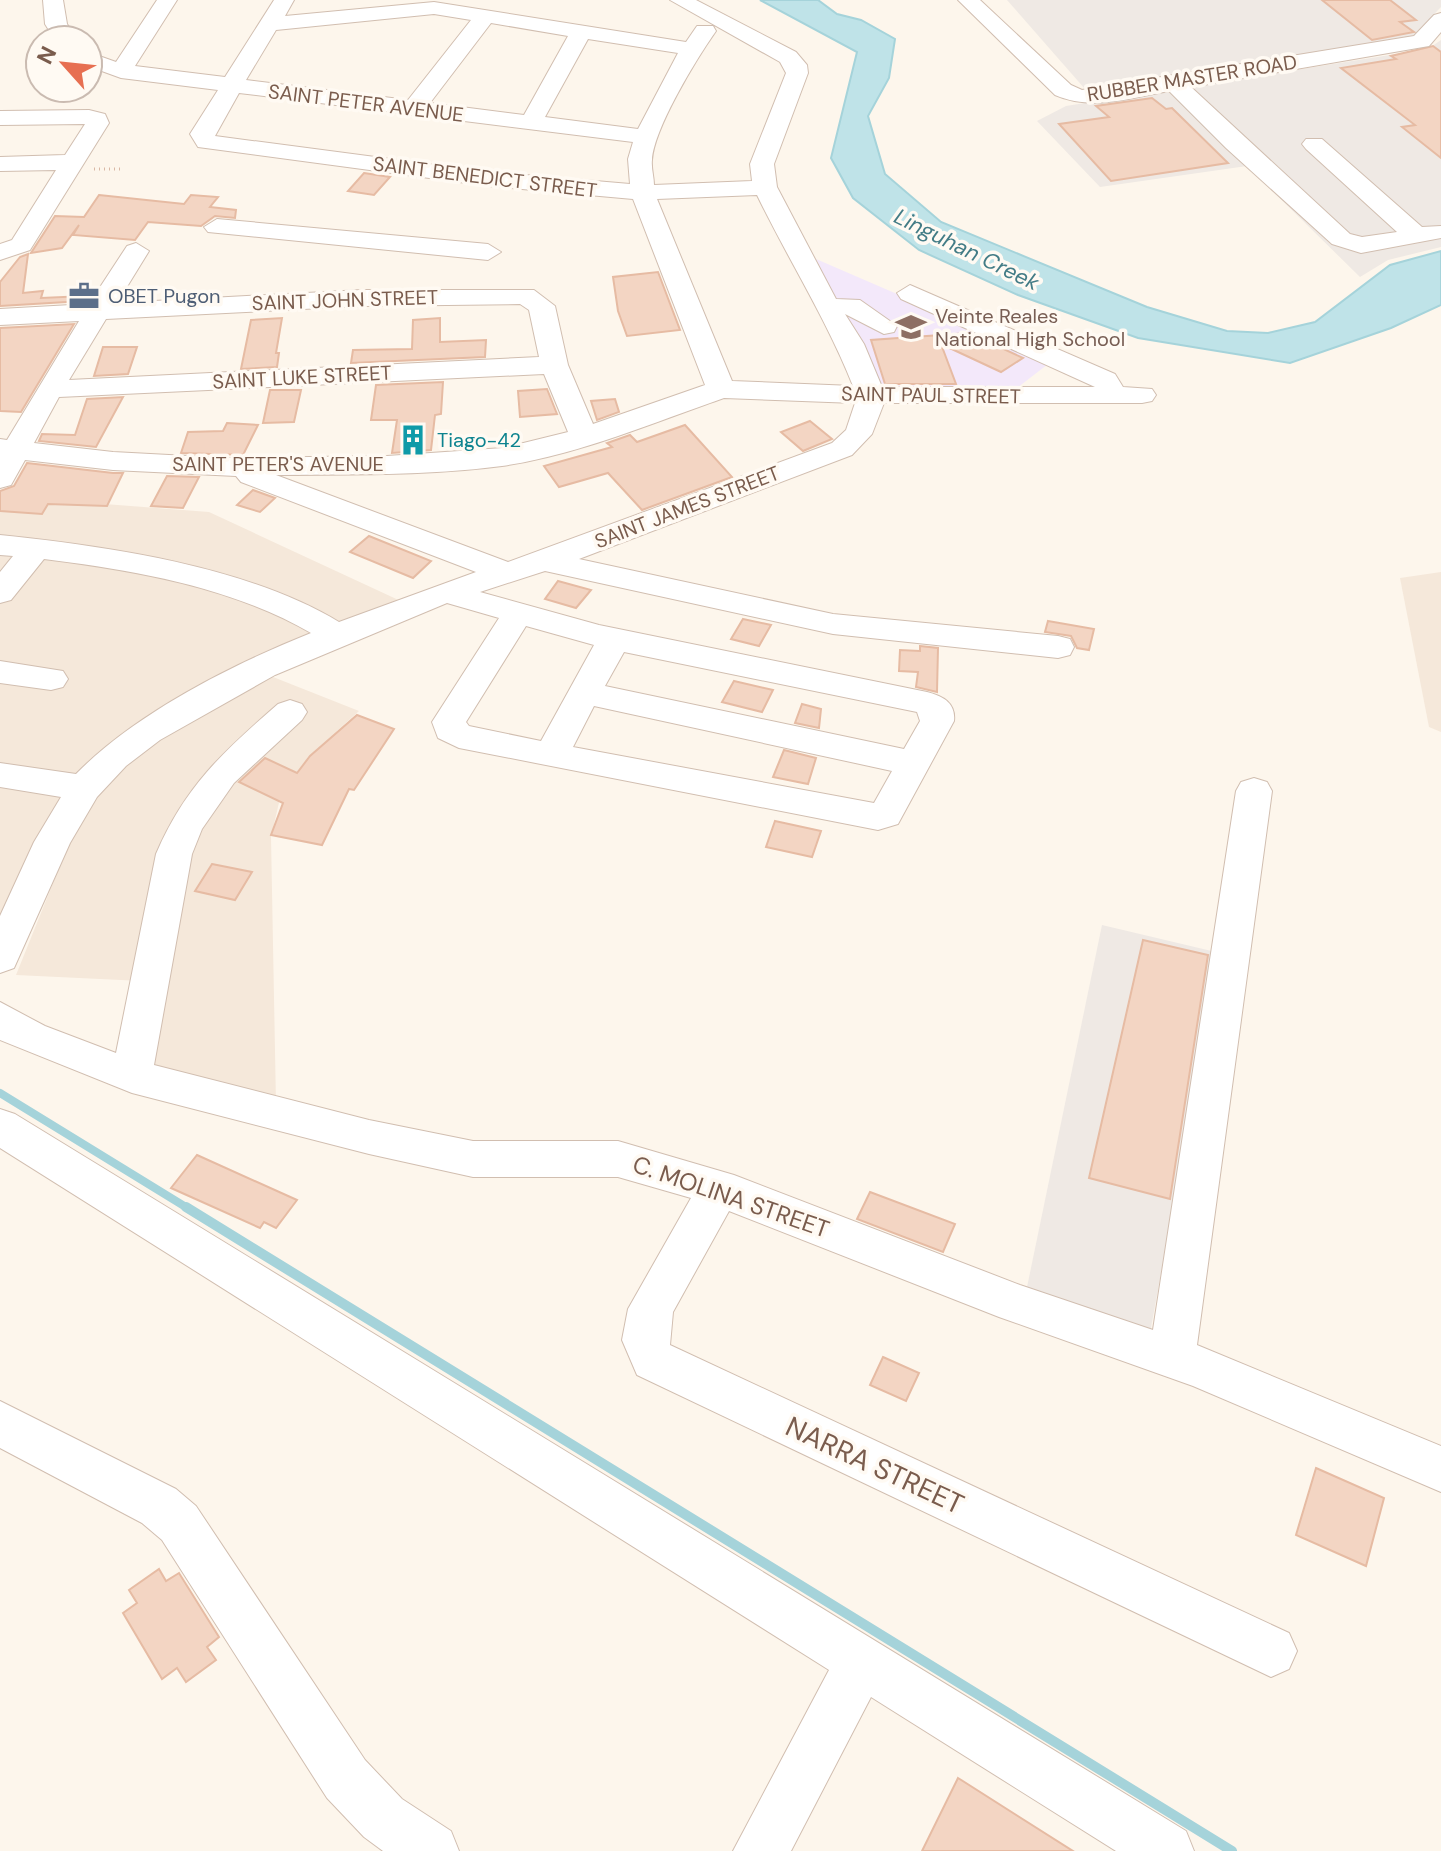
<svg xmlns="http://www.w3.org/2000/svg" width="1441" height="1851" font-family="'DM Sans',sans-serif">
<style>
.residential{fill:#f5e8da}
.industrial{fill:#efe9e4}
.education{fill:#f3e8fa}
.water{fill:#bfe3e8;stroke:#a5d3da;stroke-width:2}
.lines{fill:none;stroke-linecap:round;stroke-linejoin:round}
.stream-far1{stroke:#a5d3da;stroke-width:8}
.stream{stroke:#a5d3da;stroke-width:10}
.building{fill:#f3d5c3;stroke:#e6bba3;stroke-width:2}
.minor-casing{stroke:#d1beb0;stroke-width:2}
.path{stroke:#d9b8a5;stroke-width:3;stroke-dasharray:1 4;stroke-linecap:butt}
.minor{fill:#fff;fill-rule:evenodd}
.labels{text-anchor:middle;stroke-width:7;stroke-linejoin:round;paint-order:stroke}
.far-street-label{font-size:20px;fill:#7a5c4d;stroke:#fffaf3}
.far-service-label{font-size:20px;fill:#4e5e75;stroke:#fffaf3;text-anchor:start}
.far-education-label{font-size:20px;fill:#785e54;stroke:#fffaf3;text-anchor:start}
.far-culture-label{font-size:20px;fill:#0d838f;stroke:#fffaf3;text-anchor:start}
.far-water-label{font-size:22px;font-style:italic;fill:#437c86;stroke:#fffaf3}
.street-label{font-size:24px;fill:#7a5c4d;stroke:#fffaf3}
.near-street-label{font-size:28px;fill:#7a5c4d;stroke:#fffaf3}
</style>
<rect width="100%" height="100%" fill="#fdf6ec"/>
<!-- residential -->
<g class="residential">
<path d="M0 496 209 512 405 603 305 637 160 708 81 770 0 925Z"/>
<path d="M1441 572V732L1429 727 1400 578Z"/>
<path d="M268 675 359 711 308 757 281 794 271 837 276 1104 142 1066 163 982 16 975 78 821 114 772 152 740Z"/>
</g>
<!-- industrial -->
<g class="industrial">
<path d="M1007 0H1441V7L1412 37 1085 89Z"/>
<path d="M1441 40V247L1388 260 1360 277 1247 166 1100 187 1037 121 1066 106 1428 49Z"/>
<path d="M1102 925 1220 953 1150 1333 1026 1292Z"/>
</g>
<!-- education -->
<path class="education" d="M816 259 1052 361 1013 391 874 392 854 337Z"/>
<!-- water -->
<path class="water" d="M760 0H818L837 14 861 20 895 39 889 78 868 116 885 174 941 222 1147 307 1227 331 1268 333 1315 322 1390 265 1441 251V305L1391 328 1290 363 1138 338 1018 295 919 250 853 198 831 158 857 52Z"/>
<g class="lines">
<!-- stream-far1 -->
<path class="stream-far1" d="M0 1093 189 1209"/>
<!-- stream -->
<path class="stream" d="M186 1207 1232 1851"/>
</g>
<!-- building -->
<g class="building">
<path d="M1322 0H1390L1416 20 1400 22 1414 32 1372 40Z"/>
<path d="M1433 46 1441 52V158L1402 127 1415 125 1341 68 1396 59 1391 56Z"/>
<path d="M1152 98 1166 109 1172 108 1228 163 1111 181 1059 124 1109 117 1096 106Z"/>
<path d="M364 173 390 177 374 195 348 191Z"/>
<path d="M99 195 184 204 191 195 218 197 210 207 236 210 235 218 215 216 201 226 148 222 135 240 73 235 79 225 62 248 31 253 55 216 84 217Z"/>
<path d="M28 254 23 293 43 291 41 298 85 296 83 301 0 306V282L20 257Z"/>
<path d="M658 272 680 330 627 336 618 311 613 277Z"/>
<path d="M282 318 276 353H279L277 367 241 369 251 320Z"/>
<path d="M440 318V342L486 340 485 357 351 363 353 350 412 349 413 320Z"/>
<path d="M74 324 21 412 0 411V328Z"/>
<path d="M969 333 1023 358 1001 372 941 344 956 384H885L871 340Z"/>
<path d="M103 347H137L128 374 94 376Z"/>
<path d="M443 382 441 414 435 415 431 450 392 453 397 420H371L376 385Z"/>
<path d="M547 389 557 414 520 417 518 391Z"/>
<path d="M270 390H301L294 422 263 423Z"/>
<path d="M123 397 96 447 39 441 42 434 75 435 87 399Z"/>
<path d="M615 399 619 412 597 420 591 401Z"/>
<path d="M810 421 832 439 803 451 781 432Z"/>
<path d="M227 423 258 425 243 455 181 453 188 432 223 431Z"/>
<path d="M685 425 732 477 642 510 608 473 559 487 544 466 612 447 607 443 630 435 637 442Z"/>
<path d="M27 463 113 473H123L107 506 48 504 42 514 0 511V491L14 486Z"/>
<path d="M167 476 199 477 183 508 151 506Z"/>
<path d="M253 490 275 498 260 512 237 505Z"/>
<path d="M369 536 431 561 413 578 350 552Z"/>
<path d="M558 581 591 590 576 608 545 599Z"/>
<path d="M743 619 771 625 759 646 731 639Z"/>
<path d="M1048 621 1094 629 1089 650 1077 648 1071 636 1045 632Z"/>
<path d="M920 646 938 648 937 692 916 687 918 672 899 671 900 650 920 651Z"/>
<path d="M734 681 773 690 762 712 722 702Z"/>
<path d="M802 704 821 709 819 728 795 723Z"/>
<path d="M357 715 394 729 354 790 349 789 322 845 271 835 283 803 239 782 265 758 297 773 310 756Z"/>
<path d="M784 750 816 758 808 784 773 777Z"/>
<path d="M775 821 821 831 812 857 766 847Z"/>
<path d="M212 864 252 872 235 900 195 891Z"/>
<path d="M1143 940 1208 955 1170 1199 1089 1178Z"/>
<path d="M197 1155 297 1200 276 1228 264 1222 260 1228 171 1188Z"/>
<path d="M870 1192 955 1224 943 1252 857 1219Z"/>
<path d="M883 1357 919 1373 906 1401 870 1385Z"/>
<path d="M1316 1468 1384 1498 1366 1566 1296 1535Z"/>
<path d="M159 1569 166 1581 179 1573 219 1637 207 1647 216 1660 186 1682 177 1668 162 1679 123 1613 137 1603 129 1590Z"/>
<path d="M958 1778 1073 1851H922Z"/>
</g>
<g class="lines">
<!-- minor casing -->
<g class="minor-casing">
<g id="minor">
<path d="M43 0H63L67 24 77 40H55L45 24Z"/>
<path d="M157 0H177L135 66 225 77 274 0H294L285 16 434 2 686 42 697 26H713L716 31C697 58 654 128 652 160 651 168 654 177 654 185L752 181 750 164 786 73 780 62 670 0H696L796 52 807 65 808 73 774 164 777 187 836 299 860 300 897 326 894 332 884 334 845 314 864 344 882 387H1095L901 299 897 293 910 285 1115 374 1123 387 1152 389 1156 395 1152 401 1142 403H884L872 434 852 455 579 559 833 614 1058 636 1070 639 1074 647 1070 655 1058 658 833 634 545 571 480 592 599 625 927 692C943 696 956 703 954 721L898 824 878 830 459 748 438 738 432 722 499 618 447 603 275 675 160 740 126 766 97 797 70 843 14 968 0 973V916L34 842 61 797 0 787V763L76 774C136 713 231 665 311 633 232 587 133 570 44 559L11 600 0 603V572L13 556 0 555V535C106 546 247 566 339 622L476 572 241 482 236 476 113 470 25 460 11 485 0 488V439L7 440 79 321 0 325V309L89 304 127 246 136 243 149 251 117 303 362 290H534L555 306 568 365 593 424 705 385 633 199 489 186 198 147 190 134 218 90 121 78 88 66V52L116 62ZM434 14 471 20 408 100 246 80 276 30ZM491 23 568 36 524 115 430 103ZM588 39 678 53 638 129 545 117ZM239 93 633 142 628 159 630 184 489 172 215 136ZM757 195C788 259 827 320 853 386L732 381 657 199ZM520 304 529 310 539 357 69 380 106 319 362 306ZM544 374 568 432 503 448 387 456 225 458 113 452 34 443 59 397ZM724 398 855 403 846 430 832 443 508 562 276 475C351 474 428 476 502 466 578 455 652 423 724 398ZM526 626 594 645 541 741 469 726 466 722ZM624 652 917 712 920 721 904 749 605 686ZM594 706 892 771 874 803 573 747Z"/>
<path d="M958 0H980L1071 85 1082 90 1414 36 1434 15 1441 13V32L1429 46 1191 87 1350 234 1362 237 1397 232 1306 149 1302 144 1306 139H1322L1422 227 1441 226V238L1361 253 1332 244 1226 148 1169 91C1131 98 1092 111 1055 95Z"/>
<path d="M89 110 105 114 109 123 30 250 0 260V244L12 240 56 170 0 171V157L65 155 85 124 0 125V111Z"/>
<path d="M217 219 488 244 501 252 488 260 208 232 204 227Z"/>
<path d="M0 661 63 671 68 679 63 687 51 690 0 683Z"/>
<path d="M290 700 302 704 307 712 302 720 234 783 202 829 192 854 154 1065 369 1120 473 1141H618L734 1175 1020 1285 1153 1330 1236 791 1241 782 1254 778 1267 782 1272 791 1197 1345 1441 1446V1492L1193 1386 999 1317 729 1211 673 1312 670 1345 1289 1633 1297 1651 1289 1669 1271 1677 637 1375 622 1340 628 1309 691 1198 618 1177H473L369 1154 132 1093 0 1040V1002L45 1026 116 1053 156 854C185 786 224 751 278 704Z"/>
<path d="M0 1109 15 1114 1186 1831 1194 1851H1116L871 1697 791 1851H733L829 1670 0 1148Z"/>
<path d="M0 1401 176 1489 196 1506 365 1760 402 1799 451 1831 459 1851H383L364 1837 327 1798 162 1540 142 1523 0 1448Z"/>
</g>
</g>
<!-- path -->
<path class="path" d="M94 169H121"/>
<!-- minor -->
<use href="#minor" class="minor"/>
</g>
<!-- icons -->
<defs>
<g id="office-bare" transform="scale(2.4)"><path d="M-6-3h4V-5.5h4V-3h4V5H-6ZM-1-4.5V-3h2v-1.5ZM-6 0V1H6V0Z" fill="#5c6f8a" stroke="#fffaf3" stroke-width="2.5" paint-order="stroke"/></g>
<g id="school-bare" transform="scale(2.4)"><path d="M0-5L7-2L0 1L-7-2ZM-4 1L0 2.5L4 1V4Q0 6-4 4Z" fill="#8d6e63" stroke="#fffaf3" stroke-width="2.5" paint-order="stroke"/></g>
<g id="building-bare" transform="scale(2.4)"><path d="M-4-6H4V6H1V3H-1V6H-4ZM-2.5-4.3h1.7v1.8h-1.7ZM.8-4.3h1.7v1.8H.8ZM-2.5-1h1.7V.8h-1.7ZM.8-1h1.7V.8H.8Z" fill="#0f9aa8" stroke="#fffaf3" stroke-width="2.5" paint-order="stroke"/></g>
</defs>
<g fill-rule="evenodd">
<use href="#office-bare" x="84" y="296"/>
<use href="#school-bare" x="911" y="327"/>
<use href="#building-bare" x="413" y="440"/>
</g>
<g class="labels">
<!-- far-street labels -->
<g class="far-street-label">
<text transform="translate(1192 78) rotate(-9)" y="7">RUBBER MASTER ROAD</text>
<text transform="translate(366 103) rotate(7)" y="7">SAINT PETER AVENUE</text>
<text transform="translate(485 177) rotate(7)" y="7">SAINT BENEDICT STREET</text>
<text transform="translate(345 300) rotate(-2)" y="7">SAINT JOHN STREET</text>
<text transform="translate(302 377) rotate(-3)" y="7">SAINT LUKE STREET</text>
<text transform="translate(931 395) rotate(1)" y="7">SAINT PAUL STREET</text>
<text x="278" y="471">SAINT PETER'S AVENUE</text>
<text transform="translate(687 507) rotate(-21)" y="7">SAINT JAMES STREET</text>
</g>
<!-- far-service labels -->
<g class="far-service-label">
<text x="108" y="303">OBET Pugon</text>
</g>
<!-- far-education labels -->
<g class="far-education-label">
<text x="935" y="323">Veinte Reales<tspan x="935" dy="23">National High School</tspan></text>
</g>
<!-- far-culture labels -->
<g class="far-culture-label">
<text x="437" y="447">Tiago-42</text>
</g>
<!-- far-water labels -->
<g class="far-water-label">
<text transform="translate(967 249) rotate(26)" y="8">Linguhan Creek</text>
</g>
<!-- street labels -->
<g class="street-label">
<text transform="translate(731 1197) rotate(19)" y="8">C. MOLINA STREET</text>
</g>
<!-- near-street labels -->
<g class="near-street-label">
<text transform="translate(875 1465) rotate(25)" y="10">NARRA STREET</text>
</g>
</g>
<!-- north arrow -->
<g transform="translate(64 64) rotate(297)"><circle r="38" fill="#fffaf3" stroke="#cabbb1" stroke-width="2"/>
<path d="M0-6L14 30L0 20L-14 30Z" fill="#e76f51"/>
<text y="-12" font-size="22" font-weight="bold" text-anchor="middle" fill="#7a5c4d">N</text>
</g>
</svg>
